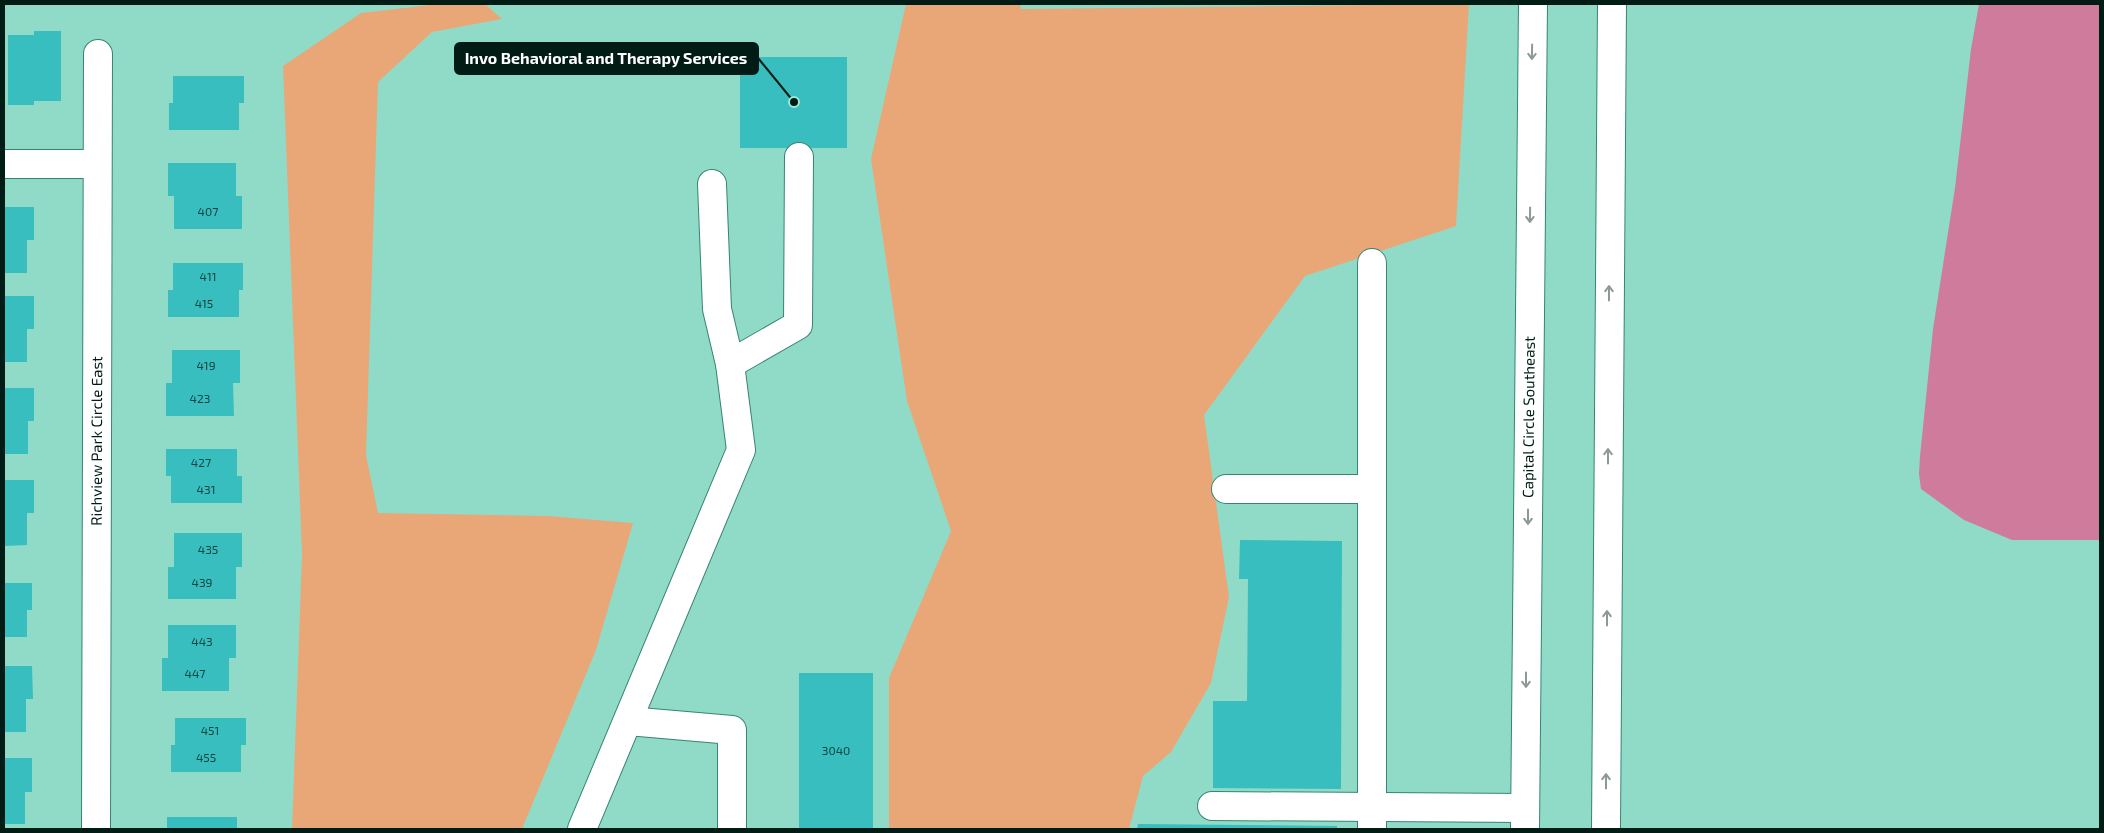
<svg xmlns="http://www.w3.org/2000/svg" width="2104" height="833" font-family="'Exo 2',sans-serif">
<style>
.green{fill:#e9a778}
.water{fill:#cf7b9b}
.building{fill:#38bebf}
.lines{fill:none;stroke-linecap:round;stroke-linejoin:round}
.minor-casing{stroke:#378473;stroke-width:30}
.major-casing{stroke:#378473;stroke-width:30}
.minor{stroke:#fff;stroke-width:28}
.major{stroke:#fff;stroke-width:28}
.oneway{stroke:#8c9996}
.labels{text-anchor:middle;stroke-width:4;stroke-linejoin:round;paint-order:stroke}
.number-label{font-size:12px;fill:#0e4440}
.street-label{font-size:15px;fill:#001c15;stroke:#9ce9d5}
.leader{fill:none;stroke:#001c15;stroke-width:2}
.callout-dot{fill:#001c15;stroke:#9ce9d5;stroke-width:2}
.callout{fill:#001c15;stroke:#001c15;stroke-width:2}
.callout-label{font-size:16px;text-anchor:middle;font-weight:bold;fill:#fff}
</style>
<rect width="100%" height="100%" fill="#90dbc8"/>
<!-- green -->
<g class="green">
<path d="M438 4H485L502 19 432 32 378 82 366 455 378 513 549 516 633 523 596 650 522 829H292L302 555 283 66 361 13Z"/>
<path d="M906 4H1020L1021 9 1469 4 1456 226 1305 276 1204 415 1229 597 1211 683 1171 752 1143 776 1129 829H889V678L951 531 907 401 871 159Z"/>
</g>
<!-- water -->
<path class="water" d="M1979 4H2100V540H2012L1964 520 1921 489 1919 474 1920 456 1933 329 1955 188 1971 49Z"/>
<!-- building -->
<g class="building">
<path d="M34 31H61V101H34V105H8V35H34Z"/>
<rect x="740" y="57" width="107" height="91"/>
<path d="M173 76H244V103H239V130H169V103H173Z"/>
<path d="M168 163H236V196H242V229H174V196H168Z"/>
<path d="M4 207H34V240H27V273H4Z"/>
<path d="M173 263H243V290H239V317H168V290H173Z"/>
<path d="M4 296H34V329H27V362H4Z"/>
<path d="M172 350H240V383H233L234 416H166V383H172Z"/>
<path d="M4 388H34V421H28V454H4Z"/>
<path d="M166 449H237V476H242V503H171V476H166Z"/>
<path d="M4 480H34V513H27V545L4 546Z"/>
<path d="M174 533H242V567H236V599H168V567H174Z"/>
<path d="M1240 540 1342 541 1341 789 1213 788V701H1247L1248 579H1239Z"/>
<path d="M4 583H32V610H27V637H4Z"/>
<path d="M168 625H236V658H229V691H162V658H168Z"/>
<path d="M4 666H32L33 699H26V732H4Z"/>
<rect x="799" y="673" width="74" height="156"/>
<path d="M175 718H246V745H241V772H171V745H175Z"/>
<path d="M4 758H32V792H25V824H4Z"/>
<rect x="167" y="817" width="70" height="12"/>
<path d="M1138 824 1337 826V829H1137Z"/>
</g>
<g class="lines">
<!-- minor casing -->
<g class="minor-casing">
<g id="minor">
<path d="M4 164H97"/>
<path d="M1372 263V829"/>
<path d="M730 364 798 325 799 157"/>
<path d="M1226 489H1372"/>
<path d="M628 721 732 730V829"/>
<path d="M1212 806 1525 808"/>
<path id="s1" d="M96 829 98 54"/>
<path d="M582 829 741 450 730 364 717 309 712 184"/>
</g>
</g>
<!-- major casing -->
<g class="major-casing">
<g id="major">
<path id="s2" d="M1525 829 1533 4"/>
<path d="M1606 829 1612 4"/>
</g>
</g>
<!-- minor -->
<use href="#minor" class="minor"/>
<!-- major -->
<use href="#major" class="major"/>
</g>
<!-- one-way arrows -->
<defs><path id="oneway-shaft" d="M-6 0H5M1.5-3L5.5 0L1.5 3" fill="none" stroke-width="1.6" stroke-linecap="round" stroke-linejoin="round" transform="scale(1.25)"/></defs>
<g class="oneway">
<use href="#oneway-shaft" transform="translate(1532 52) rotate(91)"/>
<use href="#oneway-shaft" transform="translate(1530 215) rotate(91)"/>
<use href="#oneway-shaft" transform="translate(1609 293) rotate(-90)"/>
<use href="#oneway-shaft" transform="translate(1608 456) rotate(-90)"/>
<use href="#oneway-shaft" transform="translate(1528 517) rotate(90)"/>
<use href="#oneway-shaft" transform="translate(1607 618) rotate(-90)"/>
<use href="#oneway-shaft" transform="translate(1526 680) rotate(90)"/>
<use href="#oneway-shaft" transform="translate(1606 781) rotate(-90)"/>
</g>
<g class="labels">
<!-- number labels -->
<g class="number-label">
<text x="208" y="216">407</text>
<text x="208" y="281">411</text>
<text x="204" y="308">415</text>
<text x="206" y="370">419</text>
<text x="200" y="403">423</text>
<text x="201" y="467">427</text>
<text x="206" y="494">431</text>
<text x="208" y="554">435</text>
<text x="202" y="587">439</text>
<text x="202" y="646">443</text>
<text x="195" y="678">447</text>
<text x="210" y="735">451</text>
<text x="836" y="755">3040</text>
<text x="206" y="762">455</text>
</g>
<!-- street labels -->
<g class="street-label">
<text dy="5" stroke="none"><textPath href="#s2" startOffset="412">Capital Circle Southeast</textPath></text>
<text dy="5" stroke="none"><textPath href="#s1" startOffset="388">Richview Park Circle East</textPath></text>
</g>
</g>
<!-- callouts -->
<path class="leader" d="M794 102L758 58"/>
<circle class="callout-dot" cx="794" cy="102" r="5"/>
<rect class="callout" x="455" y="43" width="303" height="31" rx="5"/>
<g class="callout-label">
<text x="606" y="64">Invo Behavioral and Therapy Services</text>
</g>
<!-- border -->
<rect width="2104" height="833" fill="none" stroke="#001c15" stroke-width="10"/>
</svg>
